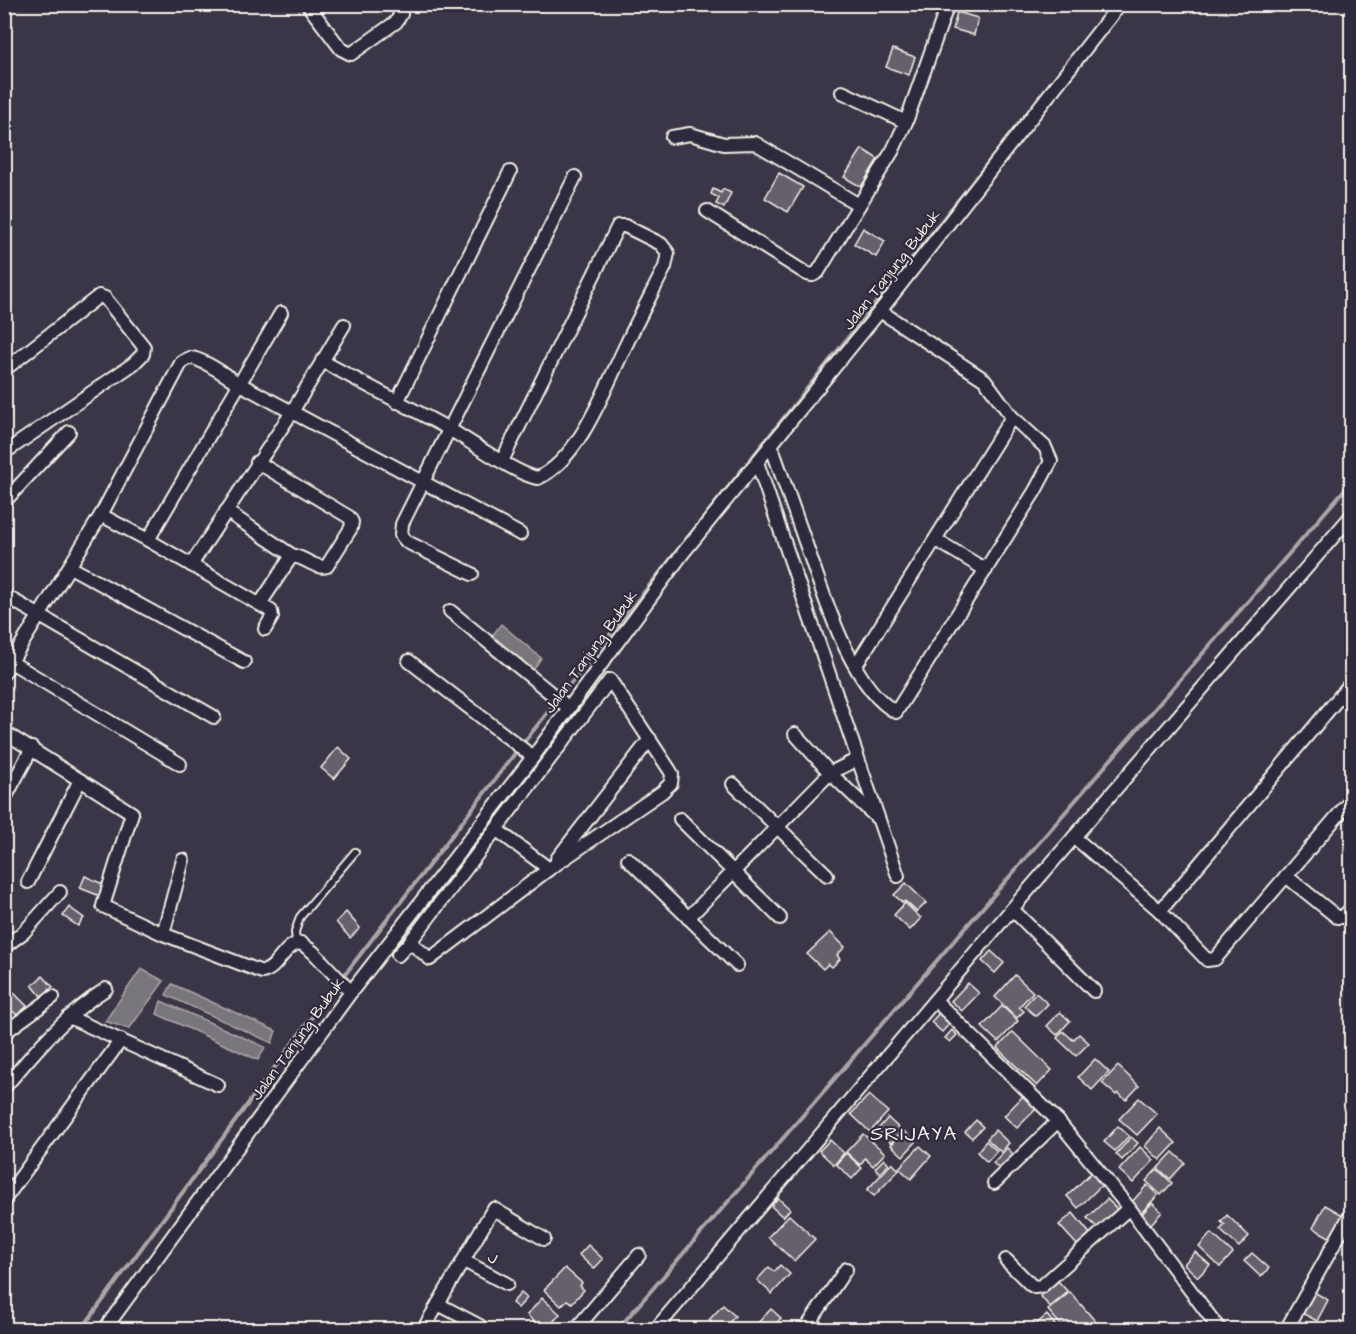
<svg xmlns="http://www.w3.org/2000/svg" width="1356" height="1334" font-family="'Architects Daughter',sans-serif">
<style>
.water{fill:#78747b;stroke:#aaa6a7;stroke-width:1.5}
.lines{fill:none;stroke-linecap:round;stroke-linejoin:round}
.stream{stroke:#aaa6a7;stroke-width:4}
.building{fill:#65616c;stroke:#f4f1e8;stroke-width:1.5}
.service-casing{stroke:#f4f1e8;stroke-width:10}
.minor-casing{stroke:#f4f1e8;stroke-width:16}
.service{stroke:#2f2a3d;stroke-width:6}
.minor{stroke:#2f2a3d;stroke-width:12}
.labels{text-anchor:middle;stroke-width:4.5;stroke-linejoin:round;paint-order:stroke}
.street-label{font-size:16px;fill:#f4f1e8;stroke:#2f2a3d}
.quarter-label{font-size:20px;letter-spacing:1.5px;fill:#f4f1e8;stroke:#2f2a3d}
</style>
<rect width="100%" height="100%" fill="#3b3647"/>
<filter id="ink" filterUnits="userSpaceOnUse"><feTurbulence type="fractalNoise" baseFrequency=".0167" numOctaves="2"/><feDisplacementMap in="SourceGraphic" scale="12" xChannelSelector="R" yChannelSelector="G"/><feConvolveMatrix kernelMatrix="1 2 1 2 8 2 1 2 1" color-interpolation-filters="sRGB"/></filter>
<g filter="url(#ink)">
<!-- water -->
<g class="water">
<path d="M501 624 541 658 531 674 489 640Z"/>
<path d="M141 969 164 981 129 1029 105 1021Z"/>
<path d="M172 984 276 1031 272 1043 166 995Z"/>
<path d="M161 1001 265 1047 258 1060 157 1014Z"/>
</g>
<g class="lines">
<!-- stream -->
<g class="stream">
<path d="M81 1330 306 1025 516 752 996 153"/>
<path d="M617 1330 1352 481"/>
</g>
</g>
<!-- building -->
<g class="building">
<path d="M957 12 978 18 974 35 953 29Z"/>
<path d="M893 49 915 57 909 75 886 67Z"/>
<path d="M862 149 878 159 861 187 844 177Z"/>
<path d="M779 173 803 187 788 212 765 198Z"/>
<path d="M713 189 721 193 723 189 731 193 724 208 716 204 719 198 711 194Z"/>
<path d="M863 228 885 241 876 257 854 244Z"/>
<path d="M338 747 351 759 334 779 321 768Z"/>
<path d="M85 876 105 885 100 896 80 888Z"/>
<path d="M906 883 926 903 917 912 905 901 903 903 894 895Z"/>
<path d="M905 903 921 918 910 930 894 915Z"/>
<path d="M69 907 84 918 78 926 63 916Z"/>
<path d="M346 912 360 928 350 938 336 922Z"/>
<path d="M830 932 845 947 837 955 840 959 832 967 828 964 823 969 807 954Z"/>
<path d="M991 951 1004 963 995 973 982 961Z"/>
<path d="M1015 975 1033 992 1019 1007 1024 1011 1017 1018 995 997Z"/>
<path d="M43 976 53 987 41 996 32 985Z"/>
<path d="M968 983 979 993 962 1011 951 1001Z"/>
<path d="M9 988 27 1006 18 1016 4 1003V993Z"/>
<path d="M1036 993 1048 1004 1036 1016 1024 1006Z"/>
<path d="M1002 1006 1018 1021 998 1042 982 1027Z"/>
<path d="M940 1012 951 1022 942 1032 931 1022Z"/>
<path d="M1060 1012 1070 1021 1057 1035 1047 1026Z"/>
<path d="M952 1030 957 1035 950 1042 945 1038Z"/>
<path d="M1063 1031 1073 1040 1079 1034 1089 1043 1076 1056 1057 1038Z"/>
<path d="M1013 1032 1052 1070 1037 1086 997 1048Z"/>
<path d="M1095 1059 1109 1072 1092 1090 1078 1077Z"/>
<path d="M1118 1066 1139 1086 1126 1100 1118 1093 1116 1095 1102 1083Z"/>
<path d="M869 1095 888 1112 870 1132 851 1114Z"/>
<path d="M1024 1095 1037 1108 1017 1128 1004 1116Z"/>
<path d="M1139 1098 1157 1114 1137 1135 1119 1119Z"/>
<path d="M888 1118 902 1131 891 1143 877 1130Z"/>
<path d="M976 1120 983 1127 972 1138 965 1132Z"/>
<path d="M1118 1126 1129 1136 1115 1151 1104 1142Z"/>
<path d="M1160 1128 1176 1143 1160 1160 1145 1146Z"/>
<path d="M995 1130 1009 1143 1001 1152 987 1139Z"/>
<path d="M904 1131 916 1142 903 1156 891 1145Z"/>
<path d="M863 1134 885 1153 873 1166 865 1158 860 1165 846 1152Z"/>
<path d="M1131 1137 1138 1143 1122 1160 1116 1154Z"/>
<path d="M830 1140 844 1153 834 1165 819 1151Z"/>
<path d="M986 1141 997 1151 987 1162 977 1152Z"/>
<path d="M920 1146 931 1156 911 1179 899 1168Z"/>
<path d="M1140 1147 1154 1160 1133 1183 1119 1170Z"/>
<path d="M1007 1148 1017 1158 1003 1172 993 1163Z"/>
<path d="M1173 1152 1185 1163 1170 1179 1158 1168Z"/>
<path d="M846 1153 862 1168 852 1179 836 1164Z"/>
<path d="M884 1159 889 1164 880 1173 875 1168Z"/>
<path d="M892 1163 899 1170 874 1196 867 1190Z"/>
<path d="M1095 1169 1106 1181 1078 1208 1067 1196Z"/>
<path d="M1157 1169 1172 1183 1161 1195 1146 1181Z"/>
<path d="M1147 1185 1158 1195 1141 1213 1131 1203Z"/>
<path d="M778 1198 790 1209 783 1217 771 1206Z"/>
<path d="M1107 1199 1119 1211 1100 1230 1087 1218Z"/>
<path d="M1152 1203 1162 1212 1151 1224 1141 1215Z"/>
<path d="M1325 1205 1343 1215 1331 1238 1313 1228Z"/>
<path d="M1073 1213 1091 1235 1078 1246 1059 1225Z"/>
<path d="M789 1215 815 1239 794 1261 768 1237Z"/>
<path d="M1227 1215 1249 1236 1239 1247 1220 1230 1225 1225 1221 1222Z"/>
<path d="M1211 1233 1233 1253 1220 1267 1199 1247Z"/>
<path d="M588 1245 603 1259 594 1269 579 1255Z"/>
<path d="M1195 1252 1210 1265 1198 1277 1184 1264Z"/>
<path d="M1252 1253 1269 1268 1261 1277 1244 1261Z"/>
<path d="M780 1265 790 1274 772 1294 757 1280 769 1267 774 1272Z"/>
<path d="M565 1268 582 1283 580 1286 584 1290 572 1303 567 1300 561 1306 544 1290Z"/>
<path d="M1058 1281 1068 1292 1050 1307 1040 1296Z"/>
<path d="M1070 1292 1103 1330H1065L1048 1310Z"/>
<path d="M1314 1292 1328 1300 1317 1321 1302 1313Z"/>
<path d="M521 1293 527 1298 518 1308 512 1303Z"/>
<path d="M542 1298 560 1314 546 1330H543L527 1315Z"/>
<path d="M723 1305 735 1316 723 1330H719L709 1320Z"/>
<path d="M771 1309 781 1318 770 1330H757L754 1327Z"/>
<path d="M1047 1315 1059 1330H1029Z"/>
</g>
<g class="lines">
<!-- service casing -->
<g class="service-casing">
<path id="service" d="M296 943 295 932 300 917 355 852"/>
</g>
<!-- minor casing -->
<g class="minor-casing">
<g id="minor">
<path d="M307 4 341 49 351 54 396 22 401 14 395 4"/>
<path d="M842 92 906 122"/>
<path d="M672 137 690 134 724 144 755 143 859 205"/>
<path d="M707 211 807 274 813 275 818 272 893 150 906 122 948 4"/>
<path d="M322 361C364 384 407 406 449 429 470 441 517 475 538 478 581 458 606 385 626 345 638 319 652 293 665 267L668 253 661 244 625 226H618L502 461"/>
<path d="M4 370 99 296 105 298 144 347 143 354 133 364 4 453"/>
<path d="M397 402 510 172"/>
<path d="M771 445C783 480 796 515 808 550 824 596 852 689 896 712L1035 491 1051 461 1045 447 1012 417 985 380 880 311"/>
<path d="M257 462 349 517 352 522 351 528 327 566C316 570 305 557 293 556L289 560 260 604"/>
<path d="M757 462 898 876"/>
<path d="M4 502 69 432"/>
<path d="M226 511 293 556"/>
<path d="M101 515 148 540 271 611 272 617 265 629"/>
<path d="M148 540 281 313"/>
<path d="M936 540 986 570"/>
<path d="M191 565 292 412 344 325"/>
<path d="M70 567 244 662"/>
<path d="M472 574 407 542 401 535 402 524 575 177"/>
<path d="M4 595 214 717"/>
<path d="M450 611 569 708"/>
<path d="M409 661 533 757"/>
<path d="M11 662 180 764"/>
<path d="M856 665 1012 417"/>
<path d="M4 673 101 515 181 363C184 361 186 359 190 358 200 357 228 377 238 383L520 534"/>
<path d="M610 680 669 769 672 774 671 783 662 792 549 869 430 959 410 942Z"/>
<path d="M4 732 132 813 103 906 163 934 262 972C279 969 283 944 301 943L313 952 351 992"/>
<path d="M795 734 830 773 877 818"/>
<path d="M733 784 827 875"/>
<path d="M4 800 32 748"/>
<path d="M680 819 780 918"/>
<path d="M497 830 549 869"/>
<path d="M1074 837 1160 911 1207 960 1215 959 1352 799"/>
<path d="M557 859 650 739"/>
<path d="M628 859 737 965"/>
<path d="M1286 876 1337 917H1343L1352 908"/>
<path d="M28 882 80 780"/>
<path d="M1012 909 1094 991"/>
<path d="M1160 911 1352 682"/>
<path d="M688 918 830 773 858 759"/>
<path d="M163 934 183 860"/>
<path d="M4 947 24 932 60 892"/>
<path d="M398 955 410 942"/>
<path d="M935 1000 1058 1121 1129 1208 1220 1330"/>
<path d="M69 1017 218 1085"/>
<path d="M4 1033 53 997"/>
<path d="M4 1088C34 1052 66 1014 106 989"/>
<path d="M994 1183 1058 1121"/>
<path d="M4 1200 121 1040"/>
<path d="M1006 1260 1031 1285 1035 1287 1042 1286 1129 1208"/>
<path d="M464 1261 507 1284"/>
<path d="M438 1304 480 1326"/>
<path d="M104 1330 351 992 533 757 683 553 880 311 1120 4"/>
<path d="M423 1330 492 1211 494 1209 544 1239"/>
<path d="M575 1330 639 1255"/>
<path d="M655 1330 1012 909 1352 515"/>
<path d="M805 1330 846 1269"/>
<path d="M1286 1330 1352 1212"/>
</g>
</g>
<!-- service -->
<use href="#service" class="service"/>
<!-- minor -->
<use href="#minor" class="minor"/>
</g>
</g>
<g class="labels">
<!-- street labels -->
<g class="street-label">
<text transform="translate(891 269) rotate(-52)" y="6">Jalan Tanjung Bubuk</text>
<text transform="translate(590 651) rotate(-54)" y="6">Jalan Tanjung Bubuk</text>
<text transform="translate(297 1038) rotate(-54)" y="6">Jalan Tanjung Bubuk</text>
<text transform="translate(493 1257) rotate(27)" y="6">J</text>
</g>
<!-- quarter labels -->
<g class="quarter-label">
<text x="914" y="1140">SRIJAYA</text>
</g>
</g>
<!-- margin -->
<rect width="1356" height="1334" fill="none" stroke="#2f2a3d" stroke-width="24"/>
<rect x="12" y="12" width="1332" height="1310" fill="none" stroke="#f4f1e8" stroke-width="2" filter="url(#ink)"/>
</svg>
